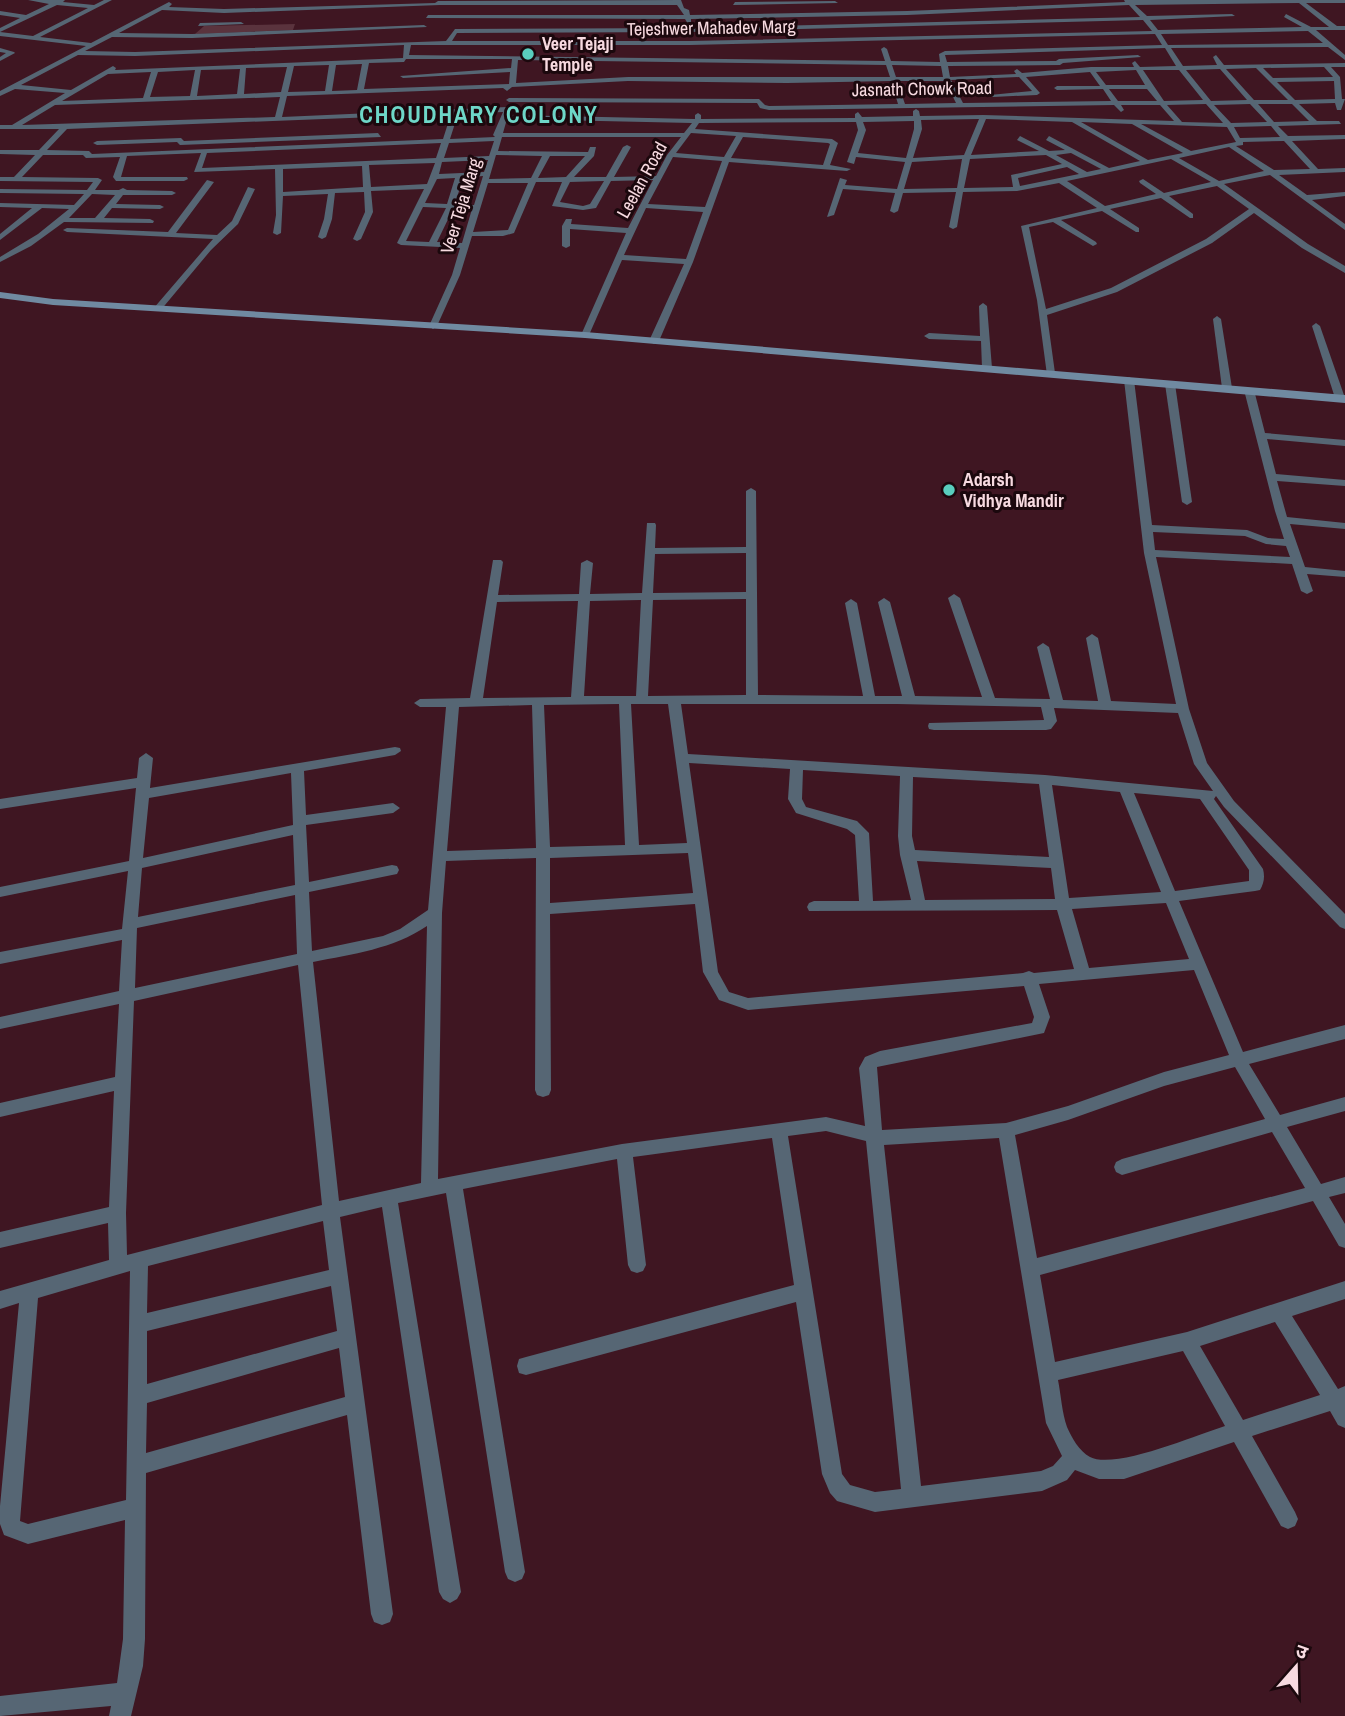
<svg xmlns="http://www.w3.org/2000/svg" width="1345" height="1716" font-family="'Archivo Narrow','Noto Sans Devanagari',sans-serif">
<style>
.green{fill:#5a333d}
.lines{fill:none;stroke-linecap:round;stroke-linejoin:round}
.street{fill:#566674;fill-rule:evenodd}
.secondary{fill:#708aa1;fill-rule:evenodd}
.poi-dot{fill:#59cebe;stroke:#1b080d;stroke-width:2.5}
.labels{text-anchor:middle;stroke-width:6;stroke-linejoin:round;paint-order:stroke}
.far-street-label{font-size:18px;fill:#f7dae0;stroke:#1b080d}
.far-poi-label{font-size:18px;font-weight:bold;fill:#f7dae0;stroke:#1b080d;text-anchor:start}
.far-district-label{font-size:23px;font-weight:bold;letter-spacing:2px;fill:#6ed7c8;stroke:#1b080d}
</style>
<rect width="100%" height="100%" fill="#3f1622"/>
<!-- green -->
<path class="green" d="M295 24 293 30 195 34 204 26Z"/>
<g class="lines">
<!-- street -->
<g class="street">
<path d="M28 0H65L63 2 94 5 104 0H112L40 37 91 43 169 2 172 4 169 7 224 9 435 3 438 1 681 0 684 8 689 10 690 15 907 11 1125 2 1124 0H1345V3H1306L1337 26H1345V30H1316L1345 55V60L1328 47 1171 48 1183 66 1217 65 1213 57 1216 55 1224 65 1345 63V67H1331L1340 77 1342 99H1345L1341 110H1337L1335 103 1299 104 1317 121H1339L1341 124 1278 126 1288 136 1345 135V139L1292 141 1318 169 1345 168V172L1279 175 1307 195 1345 192V196L1312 200 1345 224V230L1270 175 1224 184 1308 244 1345 266V273L1302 248 1254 213 1212 243 1117 292 1047 315 1055 373 1047 375 1037 300 1021 226 1097 208 1059 183 1017 191 963 192 957 227 953 229 949 227 956 192 903 193 898 211 894 213 890 211 895 193 843 189 834 215 827 217 840 178 847 180 845 185 897 189 905 162 856 157 854 164 847 162 858 130 856 122 699 123 695 129 832 139 838 143 830 165 851 169 847 171 729 162 693 262 659 341 654 344 649 341 684 264 622 260 589 335 585 338 581 335 626 233 570 229V246L566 248 562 246V226L566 219H572L571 224 628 228 653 180 611 181 596 208 583 210 552 206 562 182H536L514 233 503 236H472L460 275 437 326 433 329 429 326 452 275 460 248 401 245 397 243 424 189 371 191 373 212 361 239 357 241 353 239 365 212 364 192 335 193 332 219 326 237 322 239 318 237 324 219 328 194 283 196 281 233 277 235 273 233 276 215 275 169 194 172 201 153 127 156 121 177H187L188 179 184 181H116L113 177 120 157 86 158 83 155H43L22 177 98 178 102 180 95 190H119L123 188 127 190 172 191 176 193 172 195H123L116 204 160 205 164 207 160 209 112 208 104 218 150 219 154 221 153 223 64 222 31 246 0 262V257L38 234 69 209 42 208 0 240V234L32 208 0 207V203L74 205 84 194 0 193V189L87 190 93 182 0 181V177H14L35 155 0 154V150H39L59 129H0V125H12L65 93 15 89 0 96V91L86 46 0 36V32L33 36 88 8 57 5 0 32V28L20 18 0 15V11L26 15 49 4ZM1299 3 1329 27H1311L1286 14 1284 17 1302 27 1158 30 1150 20 1235 16 1232 14 1147 16 1135 5ZM440 5H677L684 15H428L426 18 685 19 688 24 691 22V19L907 15 1129 5 1140 17 689 28 455 29 446 41 135 52 85 51 112 37 192 38 427 27 424 25 192 34 119 33 162 10 224 13ZM1143 20 1152 31 690 41H452L457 33 689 32ZM1308 31 1323 43 1168 45 1161 34ZM1155 34 1162 45 945 51 939 54 940 62 891 61 887 49 884 47 881 49 885 61 409 55 411 45H690ZM404 45 403 58 115 70 116 68 113 66 71 90 21 85 78 55 135 56ZM1165 48 1176 66 1140 67 1135 61 1132 63 1134 67H1091L1022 73 1017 69 1014 71 1016 74 950 77 948 66 1060 65 1063 63 1141 57 1138 55 1059 59 1056 61 947 62 945 55ZM406 59H512L511 68 400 76 403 78 510 72 509 84 364 89 369 63 404 62ZM518 60 886 65 890 77H628L516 83ZM362 64 357 90 332 91 336 65ZM329 65 325 91 288 92 294 66ZM892 65 941 66 943 77H896ZM287 67 281 92 244 94 246 68ZM1324 67 1333 77 1273 78 1263 68ZM1256 68 1288 100H1254L1226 69ZM240 69 237 94 197 96 201 70ZM1220 69 1247 100 1211 101 1186 70ZM195 70 190 96 150 97 158 72ZM1136 70 1145 85H1106L1096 72ZM1143 70H1179L1203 100 1164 101ZM151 72 143 98 62 101 108 74ZM1090 72 1100 86H1057L1054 88 1057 90 1103 89 1111 101 963 103 951 80 1019 77 1032 91 990 95 993 97 1037 95 1040 93 1026 77ZM628 81 787 83 891 81 898 104 769 106 765 105 759 99 509 98 506 100 509 102 757 103 760 108 769 110 1114 105 1121 112 1124 110 1121 105H1160L1174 121 983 115 920 116 919 111 916 109 913 111V116L862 117 858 112 855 114V118L701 119V115L698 113 695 115V119L509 115 510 109 507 107 282 117 287 96 503 88 507 91 512 87ZM897 81H945L956 103 905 104ZM1334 81 1335 99 1295 100 1277 82ZM1109 89H1147L1157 101H1118ZM280 97 275 117 22 125 55 105ZM1206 104 1223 123 1182 122 1167 105ZM1250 104 1267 122 1231 123 1214 105ZM1258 104H1292L1309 121 1274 122ZM503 112 493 135 495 137 450 139 458 114ZM451 114 443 139 92 154 89 151 47 150 67 129ZM507 119 692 123 684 133H503ZM979 119 964 155 913 158 922 129 921 120ZM986 119 1072 122 1140 161 1109 168 1049 136 1046 140 1065 150 1049 151 1020 136 1017 140 1039 151 971 155ZM914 121V129L906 158 858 153 866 130 863 122ZM1081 122 1132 124 1183 153 1148 160ZM1141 124 1227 127 1236 142 1191 151ZM1271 126 1280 137 1240 138 1234 127ZM691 133 736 136 724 157 676 153ZM502 137H681L667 155 656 176 614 177 631 147 627 145 623 147 606 177H574L594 156 596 147H590L588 152 498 151ZM743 137 828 143 830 144 823 165 731 158ZM494 141 489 156 444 158 449 143ZM1284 141 1310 169 1274 170 1236 146 1243 145V142ZM441 143 436 158 202 168 207 153ZM1229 147 1264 171 1219 181 1179 158ZM1071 153 1101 169 1087 172 1056 155ZM496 155 542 156 531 178 489 179ZM1046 155 1062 164 1011 175 1013 187 964 188 970 159ZM550 156H585L566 177 538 178ZM673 157 722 161 705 207 648 204ZM962 159 957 188 904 189 912 162ZM1171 159 1211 182 1164 193 1143 179 1139 181 1140 183 1156 194 1105 206 1067 181ZM488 160 484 172 439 174 442 162ZM435 163 427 184 371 187 369 165ZM362 166 363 187 283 192V169ZM1067 167 1079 174 1020 186 1018 178ZM483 176 474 205 455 204 463 178ZM455 178 447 204 425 203 437 179ZM604 181 590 204 583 206 560 202 570 182ZM488 183H528L508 230 473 232ZM1217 186 1249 209 1206 239 1111 288 1046 309 1029 227 1053 222 1093 246 1097 244 1096 242 1061 220 1102 211 1136 232H1139V228L1110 209 1161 198 1190 218H1193V214L1169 196ZM92 194 115 195 95 218H69ZM423 207 446 208 429 242 406 241ZM646 208 703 212 686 259 624 255ZM453 209H472L462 243 437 242Z"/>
<path d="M735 2 835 1 838 3 733 5Z"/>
<path d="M200 23 241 22 244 24 198 26Z"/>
<path d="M0 48 14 52 15 53 0 61V57L6 53 0 52Z"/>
<path d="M378 133 381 137 180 145 177 142 97 145 93 143 97 141 181 138 184 141Z"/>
<path d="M207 180 214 182 176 233 217 235 232 221 248 187 255 189 238 224 211 250 160 311 153 309 213 239 67 232 63 230 67 228 168 232Z"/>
<path d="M983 303 987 306 992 368 987 371 982 368 981 341 929 339 924 336 929 333 980 336 979 306Z"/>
<path d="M1217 316 1221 319 1232 388 1227 391 1222 388 1213 319Z"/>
<path d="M1316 323 1320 326 1345 398 1343 400 1335 398 1312 326Z"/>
<path d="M1129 377 1134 380 1152 525 1247 530 1268 538 1284 539 1275 511 1244 390 1246 388 1254 390 1265 433 1345 440V446L1267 439 1276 474 1345 480V486L1277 481 1287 517 1345 523V529L1290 524 1305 567 1345 571V577L1307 574 1313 591 1307 594 1301 591 1292 564 1156 557 1189 709 1207 763 1234 801 1345 914V929L1340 927 1224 807 1216 796 1214 799 1263 869C1265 877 1264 883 1260 890L1255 891 1179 901 1243 1052 1345 1025V1039L1249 1064 1280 1115 1345 1097V1111L1287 1127 1321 1184 1345 1177V1193L1329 1197 1345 1224V1248L1339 1246 1313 1201 1040 1275 1055 1362 1187 1332 1345 1281V1299L1292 1316 1338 1389 1345 1386V1428L1338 1425 1330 1411 1252 1436 1295 1512 1298 1519 1295 1526 1288 1529 1281 1526 1234 1442 1124 1479H1099L1075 1470 1067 1480 1042 1491 875 1512 837 1501 830 1493 822 1474 796 1302 526 1375 519 1373 517 1366 519 1359 526 1357 794 1285 772 1138 648 1155 633 1157 646 1265 643 1271 637 1273 631 1271 628 1265 617 1159 463 1189 525 1572 522 1579 515 1582 508 1579 505 1572 446 1193 398 1203 461 1592 457 1599 450 1603 443 1599 439 1592 382 1207 340 1217 393 1614 390 1622 382 1625 374 1622 371 1614 347 1415 146 1473 145 1639 143 1666 131 1716H109L111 1706 0 1716V1696L117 1683 123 1639 125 1520 28 1544 4 1535 0 1524V1506L19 1303 0 1309V1291L109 1260 108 1223 0 1248V1232L109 1207 114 1091 0 1117V1103L115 1077 119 1004 0 1029V1017L119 991 122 940 0 964V952L122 929 128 871 0 897V887L129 861 136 788 0 809V799L137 778 139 758 146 753 153 758 150 788 395 747 400 748 401 751 395 755 304 771 306 815 393 803 400 808 393 813 306 825 309 882 392 865 397 866 399 870 397 874 392 875 309 892 312 951 383 936 400 929 428 910 446 707H420L414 703 420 699 470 698 493 560H501L503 562 498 595 579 594 581 563 587 560 593 563 590 594 642 593 647 523H655L656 525 655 548 746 547V491L751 488 756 491 758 695 863 696 845 603 851 599 857 603 875 696H902L878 602 884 598 890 602 915 696 982 697 948 598 954 594 960 598 995 698 1050 699 1037 647 1043 643 1049 647 1063 700 1098 701 1086 638 1092 634 1098 638 1111 701 1176 704 1144 553 1124 380ZM1153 532 1245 536 1266 544 1286 546 1290 557 1155 550ZM746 553V592L653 593 655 554ZM746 599V695L648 696 653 600ZM641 600 636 696H584L590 601ZM578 601 571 697 483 698 497 602ZM619 704 625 845 550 847 544 705ZM631 704H668L687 843 639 845ZM681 704H897L1041 707 1044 720 929 723 928 726 929 729 934 730H1046L1051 729 1057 721 1054 708 1178 713 1194 764 1213 791 1045 775 688 754ZM532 705 536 848 447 851 459 707ZM689 763 790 769 788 799 796 813 847 829 855 835 859 901H814L809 903 807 907 809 911 1057 910 1074 969 1034 973 1029 971 1023 973 748 998 729 992 718 972ZM803 770 900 776 898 836 900 855 911 900 873 901 869 833 857 821 806 807 802 799ZM291 773 293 825 143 858 149 798ZM913 777 1039 784 1049 857 915 850 912 836ZM1052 785 1120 792 1161 892 1069 898ZM1134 793 1200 799 1249 870V881L1175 891ZM293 835 295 885 138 917 142 868ZM688 853 693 893 550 903V858ZM536 858 535 1090 537 1095 543 1097 549 1095 551 1090 550 914 695 904 703 972 719 1000 748 1010 1024 986 1034 1017 1032 1023 880 1051 865 1057 859 1068 865 1126 826 1117 622 1144 438 1179 442 913 446 861ZM917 861 1051 868 1055 899 925 900ZM295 895 297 954 135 988 137 928ZM1166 903 1189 959 1089 968 1072 909ZM427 926 421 1183 339 1201 313 962C353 954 393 949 427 926ZM298 965 322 1205 127 1255 126 1213 134 1001ZM1194 970 1229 1055 1164 1072 1068 1106 1006 1123 882 1130 877 1067 1044 1033 1050 1017 1039 984ZM1235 1067 1265 1119 1122 1159 1116 1162 1114 1167 1116 1172 1122 1175 1272 1132 1305 1188 1037 1258 1015 1135 1068 1120 1164 1086ZM826 1131 866 1141 901 1489 875 1492 850 1485 842 1474 788 1136ZM999 1138 1046 1423 1062 1456 1053 1466 1041 1471 921 1486 884 1145ZM323 1221 329 1270 147 1313 148 1266ZM130 1271 126 1500 28 1524 20 1521 38 1298ZM331 1286 337 1331 147 1384V1331ZM1275 1322 1320 1395 1243 1420 1200 1346ZM339 1348 345 1397 146 1453 147 1403ZM1183 1351 1225 1426C1196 1435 1115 1470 1090 1457 1079 1451 1072 1438 1067 1427 1062 1413 1061 1395 1058 1380Z"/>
<path d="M1170 381 1175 384 1192 502 1187 505 1182 502 1165 384Z"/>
</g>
<!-- secondary -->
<path class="secondary" d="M0 292 53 299 585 332 1345 395V403L585 338 53 305 0 298Z"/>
</g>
<!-- markers -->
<g class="poi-dot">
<circle cx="528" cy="54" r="7"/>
<circle cx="949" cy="490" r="7"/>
</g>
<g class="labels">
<!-- far-street labels -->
<g class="far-street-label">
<text transform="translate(711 28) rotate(-1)" y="6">Tejeshwer Mahadev Marg</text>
<text transform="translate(922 89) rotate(-1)" y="6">Jasnath Chowk Road</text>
<text transform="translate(642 180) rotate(-61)" y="6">Leelan Road</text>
<text transform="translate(461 206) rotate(-73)" y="6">Veer Teja Marg</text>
</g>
<!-- far-poi labels -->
<g class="far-poi-label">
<text x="542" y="50">Veer Tejaji<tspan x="542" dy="21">Temple</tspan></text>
<text x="963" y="486">Adarsh<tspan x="963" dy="21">Vidhya Mandir</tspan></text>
</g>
<!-- far-district labels -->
<g class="far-district-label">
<text x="479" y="123">CHOUDHARY COLONY</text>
</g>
</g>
<!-- north arrow -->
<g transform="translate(1296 1667) rotate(20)" stroke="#1b080d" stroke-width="5" paint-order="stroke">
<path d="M0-5L12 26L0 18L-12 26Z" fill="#f7dae0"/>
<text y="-10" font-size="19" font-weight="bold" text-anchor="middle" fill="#f7dae0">उ</text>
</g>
</svg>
